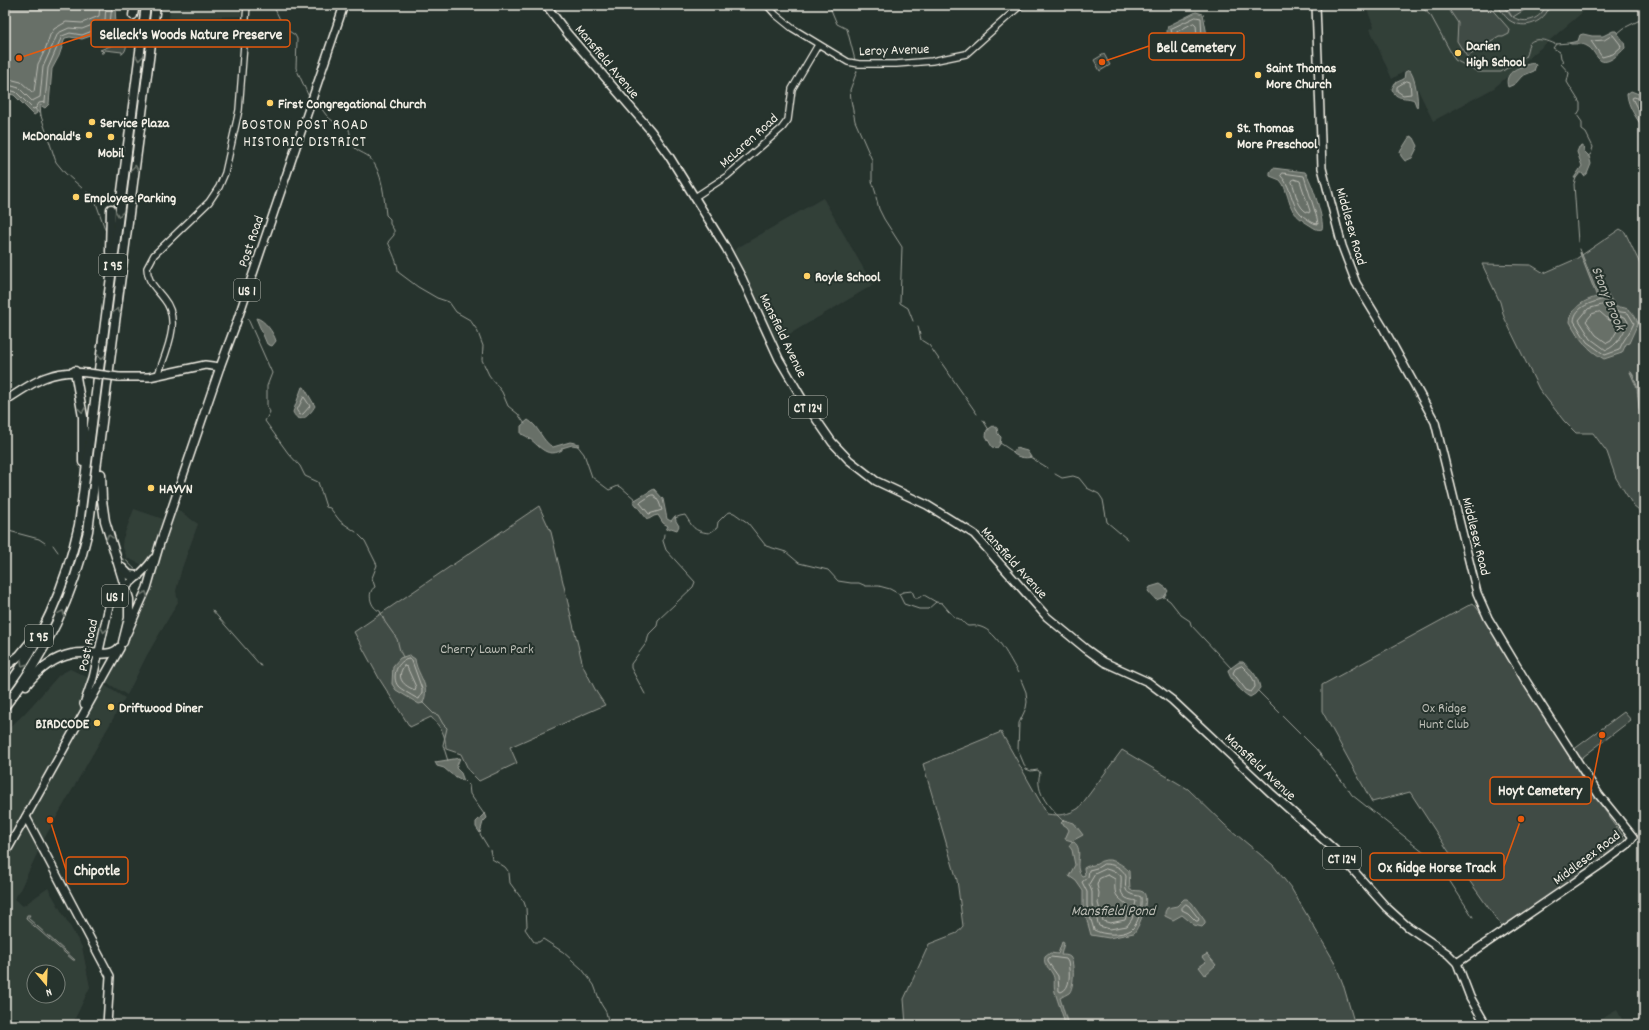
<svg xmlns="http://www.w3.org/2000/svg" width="1649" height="1030" font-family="Dekko,sans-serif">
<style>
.built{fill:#333f39;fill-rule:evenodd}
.green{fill:#414b45;stroke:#9a9e96}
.water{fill:#676f68;stroke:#9fa39b}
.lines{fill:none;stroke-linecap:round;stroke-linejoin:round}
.shore{stroke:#bcbdb5;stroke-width:1}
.stream{stroke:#9fa39b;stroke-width:1}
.minor-casing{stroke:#f4f1e8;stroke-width:8}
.major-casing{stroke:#f4f1e8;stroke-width:10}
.highway-casing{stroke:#f4f1e8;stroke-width:11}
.minor{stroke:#26332d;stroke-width:5.5}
.major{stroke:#26332d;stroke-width:7}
.highway{stroke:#26332d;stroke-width:8}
.major-bridge-casing{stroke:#f4f1e8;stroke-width:10;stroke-linecap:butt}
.major-bridge{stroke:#26332d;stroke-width:7}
.oneway{stroke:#6e766e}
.poi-dot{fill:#ffd166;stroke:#26332d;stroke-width:1.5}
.labels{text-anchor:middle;stroke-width:4;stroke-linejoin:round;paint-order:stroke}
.shield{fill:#26332d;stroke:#b6b8b0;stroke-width:1}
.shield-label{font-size:13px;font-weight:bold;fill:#f4f1e8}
.poi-label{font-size:14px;font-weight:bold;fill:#f4f1e8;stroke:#26332d;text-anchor:start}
.street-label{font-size:14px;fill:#f4f1e8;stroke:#26332d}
.park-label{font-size:14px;fill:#bebfb7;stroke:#26332d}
.neighbourhood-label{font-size:15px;letter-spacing:1px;fill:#f4f1e8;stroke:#26332d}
.water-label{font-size:15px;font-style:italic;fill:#bcbdb5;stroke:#26332d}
.leader{fill:none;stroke:#e8590c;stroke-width:1.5}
.callout-dot{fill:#e8590c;stroke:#26332d;stroke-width:1.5}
.callout{fill:#26332d;stroke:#e8590c;stroke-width:1.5}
.callout-label{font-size:15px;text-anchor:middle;font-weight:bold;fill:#f4f1e8}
</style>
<rect width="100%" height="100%" fill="#26332d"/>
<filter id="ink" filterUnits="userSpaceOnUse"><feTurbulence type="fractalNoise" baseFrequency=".025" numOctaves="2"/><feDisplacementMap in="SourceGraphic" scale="8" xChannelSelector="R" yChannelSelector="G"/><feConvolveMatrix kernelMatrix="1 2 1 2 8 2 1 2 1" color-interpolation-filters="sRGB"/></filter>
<g filter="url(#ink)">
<!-- built -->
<g class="built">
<path d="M171 5H242L241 16 169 18Z"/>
<path d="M1365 5H1591L1494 88 1433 121 1408 69 1392 79 1370 29 1374 27Z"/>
<path d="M823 198 873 285 776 342 734 251 737 248Z"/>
<path d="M174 507 198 524 182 568 176 591 178 602 147 655 127 695 104 681 154 570 127 558 122 545 123 538 134 509 169 521Z"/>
<path d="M70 669 104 685 125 698 44 839 19 892 14 899 23 906 48 888 82 947 90 987 72 1025H5V732L25 713 59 675ZM34 972H58V996H34Z"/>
<path d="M1617 1010 1625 1025H1591Z"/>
</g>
<!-- green -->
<g class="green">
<path d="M1446 5H1488L1510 30 1509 34 1503 37H1499L1467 57 1457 41 1458 23Z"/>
<path d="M1497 5H1502L1512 17 1505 5H1532L1513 17C1526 25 1541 19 1546 5H1550C1545 22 1525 31 1509 20 1504 16 1501 10 1497 5Z"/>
<path d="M123 37 126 38C127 43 127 51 122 54V52L105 50 104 53H101L103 51 100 50 115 44Z"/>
<path d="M1104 54 1110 65 1100 71 1094 60Z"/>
<path d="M1620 229 1625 232 1642 268 1644 267V514L1633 505 1616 478 1607 452 1593 433H1576L1564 421 1539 389 1504 317 1500 302 1482 264 1531 265 1544 273 1576 259Z"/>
<path d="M539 506 551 532 583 666 597 693 605 705 510 747 517 763 479 781 469 771 461 754 446 749C445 733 442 729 431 717L410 727 380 680 354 632Z"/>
<path d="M1473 603 1483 616 1586 784 1626 840 1597 863 1502 927 1447 849 1410 792 1372 802 1322 711V685Z"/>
<path d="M1624 712 1631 720 1579 760 1573 750Z"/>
<path d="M1001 732 1047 814C1060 816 1068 815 1079 808L1122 750 1188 789 1225 825 1273 865 1291 888 1334 961 1343 984 1355 1025H906L904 999 929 944 957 933 963 926 957 880 923 764Z"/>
<path d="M27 915H30L28 918 75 960H73L26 919Z"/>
</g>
<!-- water -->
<g class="water">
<path d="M5 5H115L116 26 114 28 82 39 70 37 65 38 59 56 52 69 49 104 45 108 40 105 41 116 35 108 37 113 34 115 14 95 6 93 5 89Z"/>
<path d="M1196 12 1203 14 1207 35 1206 36C1209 47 1214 43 1211 58 1201 51 1191 60 1181 60 1173 51 1164 38 1168 26Z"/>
<path d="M1613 31H1616L1624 42 1625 48C1619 54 1605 68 1598 58 1594 54 1593 49 1587 46 1582 43 1577 44 1571 44L1569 43 1578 41 1580 35 1583 34 1592 36H1603Z"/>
<path d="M1533 63 1536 65 1534 71 1522 76 1515 84 1508 87C1503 71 1521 66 1533 63Z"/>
<path d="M1409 70C1415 75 1419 101 1417 108L1414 100C1406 96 1396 101 1392 89L1395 83 1404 79 1405 72Z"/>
<path d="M1631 91 1644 96V129C1637 119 1628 107 1627 94Z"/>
<path d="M1410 136 1414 138 1418 146 1412 158 1405 161 1401 156 1400 152Z"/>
<path d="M1583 146 1584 151 1589 156 1591 164 1587 174 1584 176 1582 173H1580L1576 178H1574L1582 166 1577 152 1579 147Z"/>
<path d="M1273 168 1305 172C1311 179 1325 222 1322 229 1317 231 1313 227 1308 224 1287 211 1292 204 1283 184L1280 180 1270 176V172Z"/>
<path d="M1581 252 1599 297 1608 295 1616 307C1629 307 1633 311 1638 323L1629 343 1626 344 1622 353 1604 359C1588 350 1579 339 1570 322 1571 308 1584 300 1597 297L1580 253Z"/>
<path d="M256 318C264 319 274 333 276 341L272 346 267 344Z"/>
<path d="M1630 372H1631L1633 375 1640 394 1644 398V423L1639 408 1637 388Z"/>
<path d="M302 387H304L315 406C310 415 299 426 293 412Z"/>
<path d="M528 420C539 426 542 442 553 447L570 442 580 444 578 446 572 445 562 448V450C543 461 536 438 521 434V426Z"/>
<path d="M993 426 997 428 998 434 1001 437 1000 444 997 448 992 447 986 436 987 430Z"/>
<path d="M1016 448 1027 451 1031 457C1026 459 1015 457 1012 452Z"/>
<path d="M654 489 663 499 667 519 671 521 675 516 676 521 679 526 677 530 671 528 666 530 668 526 663 523 658 515 654 516 649 519H647L633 501Z"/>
<path d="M1160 584 1166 588 1168 591 1164 597 1156 600 1148 591 1150 587Z"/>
<path d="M409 655 415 659C417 676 431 684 423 703L419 704 396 690 392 684 393 666 400 658Z"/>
<path d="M1239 662H1243C1252 670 1258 676 1260 688L1255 694 1250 697C1242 693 1229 679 1228 670Z"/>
<path d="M460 758 456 768 461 773 464 781 451 774 444 768 437 766 435 762Z"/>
<path d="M485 813 487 818 483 822 480 833 476 827V822Z"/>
<path d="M1064 820 1074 823 1083 835 1072 841 1065 839 1069 830 1067 827 1061 823Z"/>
<path d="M1074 842C1085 851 1072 866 1082 876L1085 875 1084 868C1088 865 1092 866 1097 864 1099 863 1100 861 1102 861 1112 857 1123 865 1129 871L1130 890C1134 891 1140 890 1143 892 1151 898 1139 927 1134 933L1109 938 1091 935 1083 906V891L1076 881 1069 876 1075 865 1072 850 1069 846 1071 843Z"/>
<path d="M1184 899H1187L1192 903 1205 921V924L1202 927 1194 925 1182 915 1173 920 1165 916V912L1167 908 1177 906Z"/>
<path d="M1062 942 1064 943 1061 955C1064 955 1068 955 1070 957 1075 962 1074 989 1069 993 1066 995 1063 996 1060 998L1068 1025H1065C1063 1014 1058 1003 1055 992 1053 985 1056 979 1052 973 1048 966 1043 965 1045 957L1050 953 1058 954Z"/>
<path d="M1207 954 1216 965 1205 975 1199 967 1206 962 1202 957Z"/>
</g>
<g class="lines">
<!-- shore -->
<g class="shore">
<path d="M1196 17 1201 18 1202 38 1208 49 1206 51 1191 53 1183 56 1175 47 1171 29Z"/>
<path d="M1194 23 1196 25 1197 38 1199 46 1184 50 1178 39 1177 32Z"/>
<path d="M1613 35 1620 44 1621 47 1613 54 1602 57 1591 41 1604 40Z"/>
<path d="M5 78 21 82 32 92H34L38 64 45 50 50 35 54 29 66 22 82 23 99 16 100 5"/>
<path d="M1407 81 1410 82 1411 94 1403 95 1397 91V87Z"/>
<path d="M5 84 19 88 32 101 40 97 43 67 58 33 69 28 82 29 105 20 106 5"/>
<path d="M5 89 16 92 33 109 36 108 39 103 45 102 48 68 62 36 70 33 82 35 110 24 112 5"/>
<path d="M1644 100 1634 97 1632 98 1644 122"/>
<path d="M1283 173 1304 176 1317 218 1318 224C1314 224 1310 221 1307 219 1289 207 1294 190 1281 176Z"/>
<path d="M1294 179 1300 181 1310 211 1309 213C1297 209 1296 192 1292 182Z"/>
<path d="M1605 299 1614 311 1628 313 1634 323C1630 333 1623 340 1619 350L1605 355 1587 342 1574 321C1575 306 1593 302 1605 299Z"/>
<path d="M1603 305 1611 314 1625 317 1628 322C1624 333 1617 346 1606 350L1591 339 1579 320 1588 309Z"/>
<path d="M1600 312 1609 320 1621 324 1611 341 1607 343 1596 335 1586 321 1592 314Z"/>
<path d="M304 397 310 406 303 414 300 415 297 411Z"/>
<path d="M652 495H654L659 502 662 510 649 514 640 503Z"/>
<path d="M409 659 412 661 422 689V693L419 699C417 699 399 688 398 686 391 677 397 660 409 659Z"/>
<path d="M404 666 407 667 416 687 415 690C404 686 395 678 404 666Z"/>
<path d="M1242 666C1248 672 1255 678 1255 687L1251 692 1246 690 1233 673 1235 669Z"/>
<path d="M1104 864C1113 864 1122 867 1126 876 1126 882 1123 892 1131 894 1134 896 1138 895 1141 897 1142 906 1139 924 1131 930 1121 936 1103 935 1094 930L1087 906V892L1082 882 1088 877 1089 870 1097 868Z"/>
<path d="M1106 869 1116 872 1121 876C1122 884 1118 893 1126 898 1129 900 1133 900 1136 901L1132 919 1127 926 1110 929 1099 926 1092 905V892L1089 884 1095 874Z"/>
<path d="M1108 875 1115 879C1114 899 1117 895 1129 907L1125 920 1110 923 1103 921 1098 903 1099 893 1097 885 1099 879Z"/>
<path d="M1186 904 1189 906 1199 919 1198 921H1196L1188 913 1182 910V908Z"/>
<path d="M1051 957 1066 959 1068 962C1070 972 1071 989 1061 992L1059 991 1058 976 1048 962V959Z"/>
</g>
<!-- stream -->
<g class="stream">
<path d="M273 5 284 28 295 35 297 39 296 68 309 97"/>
<path d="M829 5 837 24 847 29 855 60"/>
<path d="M1419 5 1431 16 1455 60 1478 72H1501L1525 57C1528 52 1527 47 1529 44 1534 36 1549 41 1555 44"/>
<path d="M114 28 117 32"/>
<path d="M1618 33 1624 28 1644 18"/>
<path d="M1556 44 1553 48 1560 52 1561 58 1563 61 1561 64 1569 73 1567 82 1580 103V110L1577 115 1582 122V130L1586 133 1593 147 1591 154 1588 156"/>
<path d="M1556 44 1569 43"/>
<path d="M857 71 850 90 851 100 855 121 872 160V181L876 194"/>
<path d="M315 100 319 102C323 115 334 125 348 127 351 133 350 140 353 145 356 152 366 153 370 158 383 172 384 198 386 215L390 219V224L394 230V235L388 242C391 249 399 266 398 272L418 287 437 298 449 302 456 312 470 320 477 330 483 346 482 360 489 375 502 392 508 406 518 414 525 424"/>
<path d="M41 116 56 162 65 173 82 188"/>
<path d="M1576 178 1574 184 1578 242"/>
<path d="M87 192 95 200 106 232"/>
<path d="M876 197 879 209 884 219 902 247 900 303 908 308 913 321"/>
<path d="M1579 249 1581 255"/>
<path d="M248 319 272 373 267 386V406L270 412 265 421 288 453 300 466 305 476 318 482 326 507 330 508 340 521 356 532"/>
<path d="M918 326 921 340 929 345 977 414"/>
<path d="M983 420 989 430"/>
<path d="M1000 443 1012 451"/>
<path d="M577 445 584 454 592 477 609 490 618 486 621 487 636 500"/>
<path d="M1030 457 1048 468"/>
<path d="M1055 474 1062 478 1073 476 1079 478 1087 488 1099 494 1103 500 1107 522 1127 539"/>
<path d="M675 518 680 516 685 515C693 527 693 531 709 533L717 528 718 522 726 514 730 512 734 513 748 523 766 546 786 552 799 563 828 570 838 581 851 583H859L866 586H879L890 589 899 594 904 604 919 609H928L936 602 942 603 955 618C962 618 963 624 968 626 972 626 976 625 981 627 997 632 1010 659 1018 673"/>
<path d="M5 530 39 539 45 543"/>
<path d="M359 535 365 541 377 565 372 578 375 587C366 592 371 609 380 611L385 622 397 639 400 651 403 657"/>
<path d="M53 545 58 552"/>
<path d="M123 559C129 561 131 567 136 570"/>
<path d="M899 594 903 592 912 591 915 598H918L924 595 936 602"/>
<path d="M1163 596 1170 601 1181 615 1190 621 1191 625 1231 668"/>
<path d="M212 610 261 666"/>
<path d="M1021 680 1026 692 1027 702 1026 708 1019 723 1018 750 1026 769 1031 771 1038 770 1040 773C1034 793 1051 809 1064 822"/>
<path d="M1258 691 1316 749 1346 786"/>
<path d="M645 694 631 668V664L647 642 649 634 657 626 658 620 693 587 695 582 666 550 663 541 664 534"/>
<path d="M422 702 434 714 438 715 443 724 447 728 443 745 448 761"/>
<path d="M465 781 469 785 470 794 484 814"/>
<path d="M1348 789 1352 795 1438 863 1473 917"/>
<path d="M480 834 488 847"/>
<path d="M490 850 492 859 505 867 508 871"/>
<path d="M509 873 510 883 524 902 526 908 527 926 525 929 534 942H539L543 939 563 952 582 969 594 985 601 1004 606 1012 609 1025"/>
</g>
<!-- minor casing -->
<g class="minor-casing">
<g id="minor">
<path d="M767 5 776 15 792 28 848 62 859 64H896L932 61 966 54 1021 5"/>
<path d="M695 197 727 176 782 128 788 120 792 89 818 45"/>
<path d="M158 375C166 351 182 321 164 299 155 287 148 283 147 268L154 255 209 202 219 187 225 173 239 110 247 5"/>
</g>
</g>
<!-- major casing -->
<g class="major-casing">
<g id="major">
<path d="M546 5 567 33 651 131 669 156 726 248 742 278 779 359 803 400 832 442 849 460 876 481 927 505 974 534 1047 617 1086 649 1104 662 1148 682 1172 700 1271 793 1336 851 1386 907 1407 926 1448 954 1457 963 1470 997 1486 1025"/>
<path d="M1316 5 1322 168 1342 246 1356 283 1384 329 1435 422 1477 593 1488 618 1524 678 1599 795 1633 837 1627 845 1603 863 1457 963"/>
<path d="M119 377H149L205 365 220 367"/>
<path d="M5 401C35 381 51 369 88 373"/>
<path d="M127 633 147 588 160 543 220 367 236 324 344 5"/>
<path d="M84 704 93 678 109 606C120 587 141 578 153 559"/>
<path d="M26 817 110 976 107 1025"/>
<path d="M5 854 120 648"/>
</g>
</g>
<!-- highway casing -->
<g class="highway-casing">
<g id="highway">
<path d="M133 15 135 5"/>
<path d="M110 252 111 209"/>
<path d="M75 371 83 417V462"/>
<path d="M101 474 102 500 105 521 129 599V618L123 642"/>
<path d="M122 568 129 575 138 576"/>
<path d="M5 667 20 655 33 639"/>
<path d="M26 685C38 670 52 658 72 654 87 650 110 659 119 648"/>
<path d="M5 690C42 641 66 585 79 525L146 5"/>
<path d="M5 706C46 654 73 596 88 531L156 5"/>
</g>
</g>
<!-- minor -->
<use href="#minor" class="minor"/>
<!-- major -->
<use href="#major" class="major"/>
<!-- highway -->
<use href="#highway" class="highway"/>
<!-- major-bridge casing -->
<g class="major-bridge-casing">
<path id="major-bridge" d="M88 373 119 377"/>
</g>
<!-- major-bridge -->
<use href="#major-bridge" class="major-bridge"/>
</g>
<!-- one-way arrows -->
<defs><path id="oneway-chevron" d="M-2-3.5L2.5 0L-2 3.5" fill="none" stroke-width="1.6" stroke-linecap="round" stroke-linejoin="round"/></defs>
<g class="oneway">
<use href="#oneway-chevron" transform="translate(139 58) rotate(97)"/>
<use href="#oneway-chevron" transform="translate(135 168) rotate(-83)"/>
<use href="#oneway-chevron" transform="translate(119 214) rotate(97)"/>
<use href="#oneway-chevron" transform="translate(117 311) rotate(-83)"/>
<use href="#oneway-chevron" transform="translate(101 357) rotate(97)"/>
<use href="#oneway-chevron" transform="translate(82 410) rotate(82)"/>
<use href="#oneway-chevron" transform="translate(109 537) rotate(-107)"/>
<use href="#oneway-chevron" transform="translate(145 594) rotate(-70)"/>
<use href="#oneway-chevron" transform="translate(62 613) rotate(-66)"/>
<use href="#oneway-chevron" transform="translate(104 630) rotate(100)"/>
<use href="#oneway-chevron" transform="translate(23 664) rotate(123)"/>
</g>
</g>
<!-- markers -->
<g class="poi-dot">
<circle cx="1458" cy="53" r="4"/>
<circle cx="1258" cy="75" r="4"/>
<circle cx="270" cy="103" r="4"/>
<circle cx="92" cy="122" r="4"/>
<circle cx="89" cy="135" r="4"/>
<circle cx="1229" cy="135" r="4"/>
<circle cx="111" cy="137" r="4"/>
<circle cx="76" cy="197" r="4"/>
<circle cx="807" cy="276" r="4"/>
<circle cx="151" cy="488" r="4"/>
<circle cx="111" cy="707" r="4"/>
<circle cx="97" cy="723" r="4"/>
</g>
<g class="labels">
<!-- shield labels -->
<g class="shield">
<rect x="99" y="254" width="28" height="22" rx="3"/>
<rect x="234" y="279" width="26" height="22" rx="3"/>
<rect x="789" y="396" width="38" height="22" rx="3"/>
<rect x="102" y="585" width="26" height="22" rx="3"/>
<rect x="25" y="625" width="28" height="22" rx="3"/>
<rect x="1323" y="847" width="38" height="22" rx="3"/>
</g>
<g class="shield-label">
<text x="113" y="270">I 95</text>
<text x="247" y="295">US 1</text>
<text x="808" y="412">CT 124</text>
<text x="115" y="601">US 1</text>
<text x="39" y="641">I 95</text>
<text x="1342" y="863">CT 124</text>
</g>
<!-- poi labels -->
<g class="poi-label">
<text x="1466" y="50">Darien<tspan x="1466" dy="16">High School</tspan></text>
<text x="1266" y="72">Saint Thomas<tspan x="1266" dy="16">More Church</tspan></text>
<text x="278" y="108">First Congregational Church</text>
<text x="100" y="127">Service Plaza</text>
<text x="1237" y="132">St. Thomas<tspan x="1237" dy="16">More Preschool</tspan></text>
<text x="81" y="140" text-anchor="end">McDonald's</text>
<text x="111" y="157" text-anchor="middle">Mobil</text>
<text x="84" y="202">Employee Parking</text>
<text x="815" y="281">Royle School</text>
<text x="159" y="493">HAYVN</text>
<text x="119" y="712">Driftwood Diner</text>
<text x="89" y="728" text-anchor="end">BIRDCODE</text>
</g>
<!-- street labels -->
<g class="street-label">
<text transform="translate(894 49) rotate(-2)" y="5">Leroy Avenue</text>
<text transform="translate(608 61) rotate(50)" y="5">Mansfield Avenue</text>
<text transform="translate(748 140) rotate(-42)" y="5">McLaren Road</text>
<text transform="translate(1352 226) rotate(74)" y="5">Middlesex Road</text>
<text transform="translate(250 241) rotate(-71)" y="5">Post Road</text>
<text transform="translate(784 335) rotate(64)" y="5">Mansfield Avenue</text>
<text transform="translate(1477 536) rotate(76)" y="5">Middlesex Road</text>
<text transform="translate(1015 562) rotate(48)" y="5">Mansfield Avenue</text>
<text transform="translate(87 645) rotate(-78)" y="5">Post Road</text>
<text transform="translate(1261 766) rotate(43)" y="5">Mansfield Avenue</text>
<text transform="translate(1586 857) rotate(-37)" y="5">Middlesex Road</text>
</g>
<!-- park labels -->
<g class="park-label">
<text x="487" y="653">Cherry Lawn Park</text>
<text x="1444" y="712">Ox Ridge<tspan x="1444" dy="16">Hunt Club</tspan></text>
</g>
<!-- neighbourhood labels -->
<g class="neighbourhood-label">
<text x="305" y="129">BOSTON POST ROAD<tspan x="305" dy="17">HISTORIC DISTRICT</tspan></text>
</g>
<!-- water labels -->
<g class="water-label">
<text transform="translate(1609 298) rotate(68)" y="5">Stony Brook</text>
<text x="1113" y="915">Mansfield Pond</text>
</g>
</g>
<!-- callouts -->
<path class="leader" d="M19 58L91 34M1102 62L1149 46M1602 735L1591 790M1521 819L1504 866M50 820L66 870"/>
<g class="callout-dot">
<circle cx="19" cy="58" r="4"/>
<circle cx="1102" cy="62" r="4"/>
<circle cx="1602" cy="735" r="4"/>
<circle cx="1521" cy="819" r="4"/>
<circle cx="50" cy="820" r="4"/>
</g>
<g class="callout">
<rect x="91" y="20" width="199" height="27" rx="4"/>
<rect x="1149" y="33" width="95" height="27" rx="4"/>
<rect x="1490" y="777" width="101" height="27" rx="4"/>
<rect x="1370" y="853" width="134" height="27" rx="4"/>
<rect x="66" y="857" width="62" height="27" rx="4"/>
</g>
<g class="callout-label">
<text x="191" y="39">Selleck's Woods Nature Preserve</text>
<text x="1196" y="52">Bell Cemetery</text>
<text x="1540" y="795">Hoyt Cemetery</text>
<text x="1437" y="872">Ox Ridge Horse Track</text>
<text x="97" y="875">Chipotle</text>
</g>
<!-- margin -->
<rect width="1649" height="1030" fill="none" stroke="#26332d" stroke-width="20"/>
<rect x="10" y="10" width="1629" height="1010" fill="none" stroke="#f4f1e8" stroke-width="1.5" filter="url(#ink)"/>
<!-- north arrow -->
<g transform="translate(46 984) rotate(161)"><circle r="19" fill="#26332d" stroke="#787f78"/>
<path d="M0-3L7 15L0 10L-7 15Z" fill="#ffd166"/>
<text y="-6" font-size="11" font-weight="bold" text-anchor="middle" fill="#f4f1e8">N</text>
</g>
</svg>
